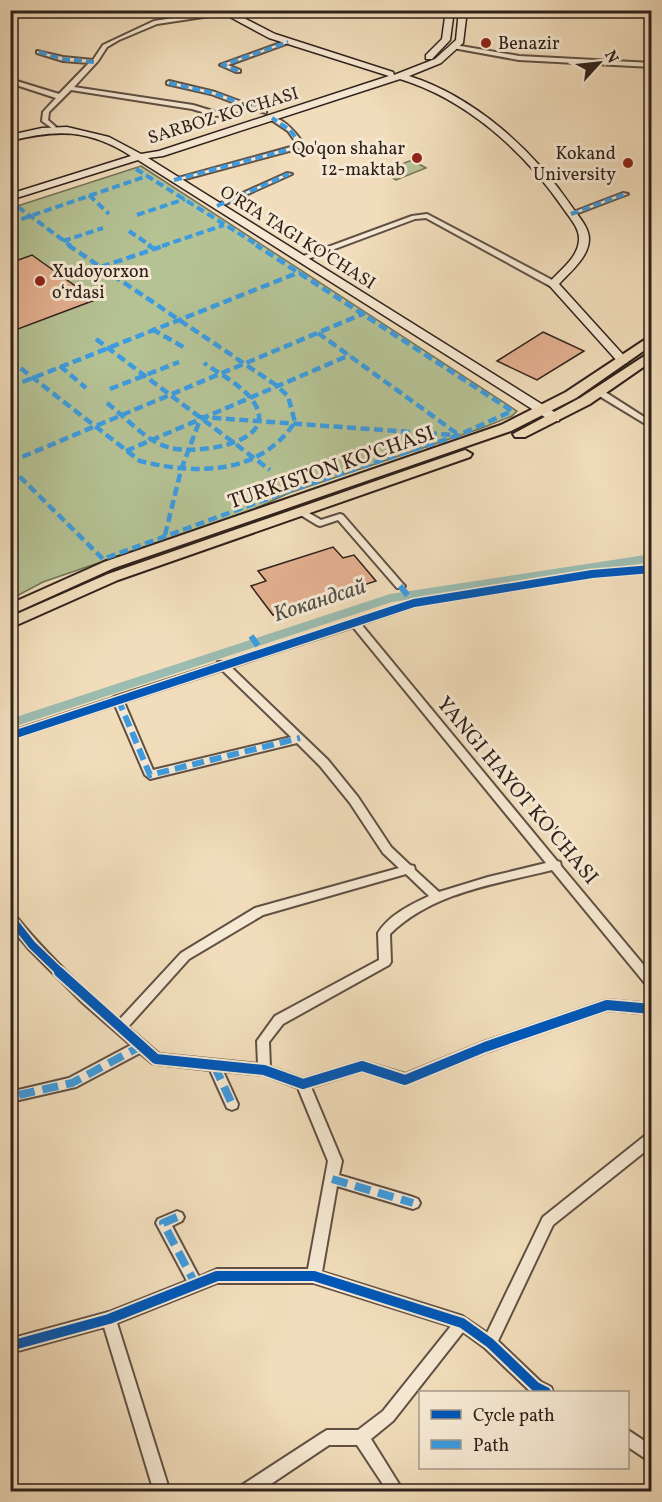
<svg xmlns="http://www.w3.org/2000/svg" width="662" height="1502" font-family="Vollkorn,serif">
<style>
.green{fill:#b5c294;stroke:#727258;stroke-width:1.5}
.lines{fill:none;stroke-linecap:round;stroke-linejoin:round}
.canal{fill:#9bbcb0;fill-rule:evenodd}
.building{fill:#e4b090;stroke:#2f211c;stroke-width:1.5}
.street-casing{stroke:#605044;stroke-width:4}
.secondary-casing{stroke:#2f211c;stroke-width:3}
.primary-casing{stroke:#2f211c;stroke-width:4}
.street{fill:#f6e9d3;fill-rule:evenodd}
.secondary{fill:#f6e9d3;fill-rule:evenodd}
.primary{fill:#f1ddbb;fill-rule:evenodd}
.quiet-far3{stroke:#3d9bdf;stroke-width:4;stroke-dasharray:8 4;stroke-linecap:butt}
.quiet-far2{stroke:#3d9bdf;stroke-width:4.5;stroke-dasharray:9 4.5;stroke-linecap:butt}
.quiet-far1{stroke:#3d9bdf;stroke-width:6;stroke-dasharray:12 6;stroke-linecap:butt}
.quiet{stroke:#3d9bdf;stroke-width:8;stroke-dasharray:16 8;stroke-linecap:butt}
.cycleway-far1-casing{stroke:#f6e9d3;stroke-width:11}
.cycleway-casing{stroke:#f6e9d3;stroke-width:14}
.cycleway-far1{stroke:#0057b8;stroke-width:8}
.cycleway{stroke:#0057b8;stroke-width:10}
.poi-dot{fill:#8f2418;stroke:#f6e9d3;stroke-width:2}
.labels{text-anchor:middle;stroke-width:6;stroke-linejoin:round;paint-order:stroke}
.far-poi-label{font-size:18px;fill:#2f211c;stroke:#f6e9d3;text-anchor:start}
.far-street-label{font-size:18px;fill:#2f211c;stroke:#f6e9d3}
.street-label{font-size:21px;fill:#2f211c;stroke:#f6e9d3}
.water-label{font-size:22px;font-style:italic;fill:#4f5048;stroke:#f6e9d3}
</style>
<rect width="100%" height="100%" fill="#f1ddbb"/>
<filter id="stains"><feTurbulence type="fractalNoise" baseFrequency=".00333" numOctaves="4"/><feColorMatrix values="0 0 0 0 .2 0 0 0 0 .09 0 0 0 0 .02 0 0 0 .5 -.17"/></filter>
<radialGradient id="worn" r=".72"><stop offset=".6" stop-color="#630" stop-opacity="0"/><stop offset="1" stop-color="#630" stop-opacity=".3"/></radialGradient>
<!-- green -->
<g class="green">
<path d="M412 160 426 168 396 180 381 172Z"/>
<path d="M141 166 517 411 512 416 482 428 289 493 252 510 43 582 11 599V208Z"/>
</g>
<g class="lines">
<!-- canal -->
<path class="canal" d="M652 554V562L392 602 10 728V719L390 594Z"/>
</g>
<!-- building -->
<g class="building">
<path d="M32 255 95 300 10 332V263Z"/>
<path d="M543 332 584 351 537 380 497 361Z"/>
<path d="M333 547 343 558 354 555 376 581 273 615 251 586 266 581 258 571Z"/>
</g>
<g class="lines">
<!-- street casing -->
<g class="street-casing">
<g id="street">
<path d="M158 10H164L165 12 162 14Z"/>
<path d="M224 10 226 12 223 14 157 24 119 40 107 47 98 61 74 87 193 105 216 112 245 107 211 94 167 84V82L169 81 215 92 266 111V113L251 109 216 116 192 109 71 90 49 112 48 120 56 127 53 129 42 121 43 112 56 98 10 83V79L59 94 89 63 63 61 37 53V51L63 57 93 60 103 45 154 21Z"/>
<path d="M286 41 291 42 228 65 240 70V72H236L220 65Z"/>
<path d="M455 45 519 56 652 63V67L519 60 453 48 452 47Z"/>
<path d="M270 117C285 118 297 134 305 146L304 147 174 182 171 180 298 145 288 131 270 119Z"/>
<path d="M287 173 292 174 219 207 214 206Z"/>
<path d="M623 193 628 194 573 215 568 214Z"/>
<path d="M427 214 556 282 557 284 550 286 426 218 415 219 305 260 298 258 412 216Z"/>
<path d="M596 390H602L652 422V428L596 394Z"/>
<path d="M302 509 321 520 340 514 343 515 403 584 405 586 403 588H397L338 520 320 526 317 525 299 514V510Z"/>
<path d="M652 566V572L592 577 415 606 361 624 557 861 560 862 561 866 652 975V989L648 987 552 870C496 884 433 892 390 934L391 962 389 965 283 1024 269 1042 270 1067 303 1079 362 1061 405 1074 481 1043 607 1000 652 1004V1014L607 1010 489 1051 405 1085 362 1071 311 1087 342 1161 339 1175 413 1197 418 1199 420 1203 418 1207 413 1209 337 1186 322 1272 462 1316 487 1333 543 1217 647 1134 652 1132V1146L553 1225 498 1341 541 1382 551 1387 553 1392H531L485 1348 463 1332 393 1421 371 1439 404 1492H388L357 1445H329L259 1492H237L239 1487 322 1433 327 1430H358L383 1411 451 1326 314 1283H217L117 1323 170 1492H154L104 1327 10 1353V1339L109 1312 187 1281 156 1223 158 1219 177 1211 182 1213 184 1217 182 1221 172 1226 199 1277 217 1269H308L328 1161 298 1088 264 1075 223 1071 238 1104 237 1108 232 1110 227 1108 210 1070 156 1064 152 1063 140 1053 76 1087 19 1100 14 1099 13 1095 14 1091 69 1078 131 1045 83 1003 28 948 10 926V913L14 914C45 953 81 987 119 1020L181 953 255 908 399 868 383 853 350 803 320 766 297 743 150 779 145 775 115 705 10 739V732L113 698 114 697 217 664 218 662H225L414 600 592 571ZM353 627 546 863 488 877 439 892 415 870 414 866 410 865 391 847 358 797 328 760 231 667ZM222 670 291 737 153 770 124 702ZM406 874 429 896C410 905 389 915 378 933L379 960 275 1016 257 1041 258 1064 159 1054 128 1027 189 959 263 915Z"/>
<path d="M628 1430 652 1446V1463L628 1447Z"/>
</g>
</g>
<!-- secondary casing -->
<g class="secondary-casing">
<g id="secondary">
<path d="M217 10H228L275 34 393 72 394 75 435 59 456 40 459 10H467L463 43 441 63 409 76C475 97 533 150 572 207 578 216 589 227 589 239 589 257 570 272 559 284L627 359V363H619L548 284C558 271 578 259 579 240 580 228 569 217 563 208 524 151 466 99 400 79L163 156 148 158 559 415V421H551L138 160 10 200V194L131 156C89 129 57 129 10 141V135L42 128 67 127 109 137 141 154 159 151 389 76 269 38Z"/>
<path d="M446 10H454L450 40 432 59H426V55L442 39Z"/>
</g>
</g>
<!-- primary casing -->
<g class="primary-casing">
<g id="primary">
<path d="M652 335V345L576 398 511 431 114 568 10 615V604L104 562 501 425 566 392Z"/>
<path d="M652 351V361L590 404 525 437H515L513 434 580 398Z"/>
<path d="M465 450 472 454 470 457 118 580 10 628V617L108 574Z"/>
</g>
</g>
<!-- street -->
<use href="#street" class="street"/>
<!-- secondary -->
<use href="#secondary" class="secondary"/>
<!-- primary -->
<use href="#primary" class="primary"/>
<!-- quiet-far3 -->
<g class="quiet-far3">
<path d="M39 52 63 59 94 62"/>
<path d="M238 71 223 65 288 42"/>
<path d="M169 83 213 93 252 107"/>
<path d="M136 169 259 246"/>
<path d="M174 180 302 146 290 130 272 118"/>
<path d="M89 195 109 214"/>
<path d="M217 206 289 174"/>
<path d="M18 207 71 246"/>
<path d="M571 214 625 194"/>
<path d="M137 215 185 199"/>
<path d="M10 223 147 176"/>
<path d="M129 231 151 246"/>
<path d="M63 241 103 228"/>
<path d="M162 246 224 225"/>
</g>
<!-- quiet-far2 -->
<g class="quiet-far2">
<path d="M148 245 156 250"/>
<path d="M101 267 166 245"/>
<path d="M152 329 185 348"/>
<path d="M318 333 459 435"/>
<path d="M96 339 270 470"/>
<path d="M10 360 140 461C197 475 260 475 295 422L288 396 276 385 68 245"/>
<path d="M60 366 86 388"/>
<path d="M10 387 300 272"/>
<path d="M110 389 179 362"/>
<path d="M107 403C127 418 146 442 171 448 194 454 273 445 257 408 248 388 221 375 204 363"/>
<path d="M126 451 350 355"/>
<path d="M10 462 365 313"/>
<path d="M10 467 103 559 289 491 459 435 512 411 256 245"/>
<path d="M165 535 181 470 201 417 453 435"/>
</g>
<!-- quiet-far1 -->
<g class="quiet-far1">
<path d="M400 586 414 603"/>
<path d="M251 636 263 653"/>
<path d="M118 699 150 775 300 738"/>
</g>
<!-- quiet -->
<g class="quiet">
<path d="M214 1065 232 1104"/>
<path d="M19 1095 72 1083 141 1046"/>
<path d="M332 1179 413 1203"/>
<path d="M177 1217 163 1223 196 1285"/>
</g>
<!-- cycleway-far1 casing -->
<g class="cycleway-far1-casing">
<g id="cycleway-far1">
<path d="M10 736 414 603 592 574 652 569"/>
<path d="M10 917 32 945 61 973"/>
</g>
</g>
<!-- cycleway casing -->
<g class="cycleway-casing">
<g id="cycleway">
<path d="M59 972 156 1059 264 1070 303 1084 362 1066 405 1080 485 1047 607 1005 652 1009"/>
<path d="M10 1346 109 1319 217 1276H314L462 1323 490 1343 536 1387 546 1392"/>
</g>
</g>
<!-- cycleway-far1 -->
<use href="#cycleway-far1" class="cycleway-far1"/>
<!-- cycleway -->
<use href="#cycleway" class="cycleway"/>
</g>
<!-- markers -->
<g class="poi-dot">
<circle cx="486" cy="43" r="6"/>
<circle cx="417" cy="158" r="6"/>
<circle cx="628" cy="163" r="6"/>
<circle cx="40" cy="281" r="6"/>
</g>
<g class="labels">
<!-- far-poi labels -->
<g class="far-poi-label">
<text x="498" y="49">Benazir</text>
<text x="405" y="154" text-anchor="end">Qo'qon shahar<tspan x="405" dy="21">12-maktab</tspan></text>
<text x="616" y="159" text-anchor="end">Kokand<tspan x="616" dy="21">University</tspan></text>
<text x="52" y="277">Xudoyorxon<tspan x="52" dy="21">oʻrdasi</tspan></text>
</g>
<!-- far-street labels -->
<g class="far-street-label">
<text transform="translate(223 115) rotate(-17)" y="6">SARBOZ KO'CHASI</text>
<text transform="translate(298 237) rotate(32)" y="6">O'RTA TAGI KO'CHASI</text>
</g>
<!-- street labels -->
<g class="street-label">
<text transform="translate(331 467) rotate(-19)" y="7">TURKISTON KO'CHASI</text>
<text transform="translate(518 790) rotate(50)" y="7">YANGI HAYOT KO'CHASI</text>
</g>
<!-- water labels -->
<g class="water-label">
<text transform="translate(319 599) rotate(-18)" y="8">Кокандсай</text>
</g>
</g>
<!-- margin -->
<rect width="662" height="1502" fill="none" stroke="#f1ddbb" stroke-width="36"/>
<rect x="12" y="12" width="638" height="1478" fill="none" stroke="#2f211c" stroke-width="3"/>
<rect x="18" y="18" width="626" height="1466" fill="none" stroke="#2f211c" stroke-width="1.5"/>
<!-- legend -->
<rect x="419" y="1391" width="210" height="78" fill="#f6e9d3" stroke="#a6998a" stroke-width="1.5"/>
<rect x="431" y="1410" width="30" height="9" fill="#0057b8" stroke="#a6998a" stroke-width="1.5"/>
<text x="473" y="1421" font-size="18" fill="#2f211c">Cycle path</text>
<rect x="431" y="1440" width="30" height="9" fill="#3d9bdf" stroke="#a6998a" stroke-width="1.5"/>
<text x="473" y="1451" font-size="18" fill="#2f211c">Path</text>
<!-- north arrow -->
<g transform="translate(599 63) rotate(63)" stroke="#f6e9d3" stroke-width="4.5" paint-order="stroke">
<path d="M0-4.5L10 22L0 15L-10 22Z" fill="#2f211c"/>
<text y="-9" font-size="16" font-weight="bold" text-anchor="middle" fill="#2f211c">N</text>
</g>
<rect width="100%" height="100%" filter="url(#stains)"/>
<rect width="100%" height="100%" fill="url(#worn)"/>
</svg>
